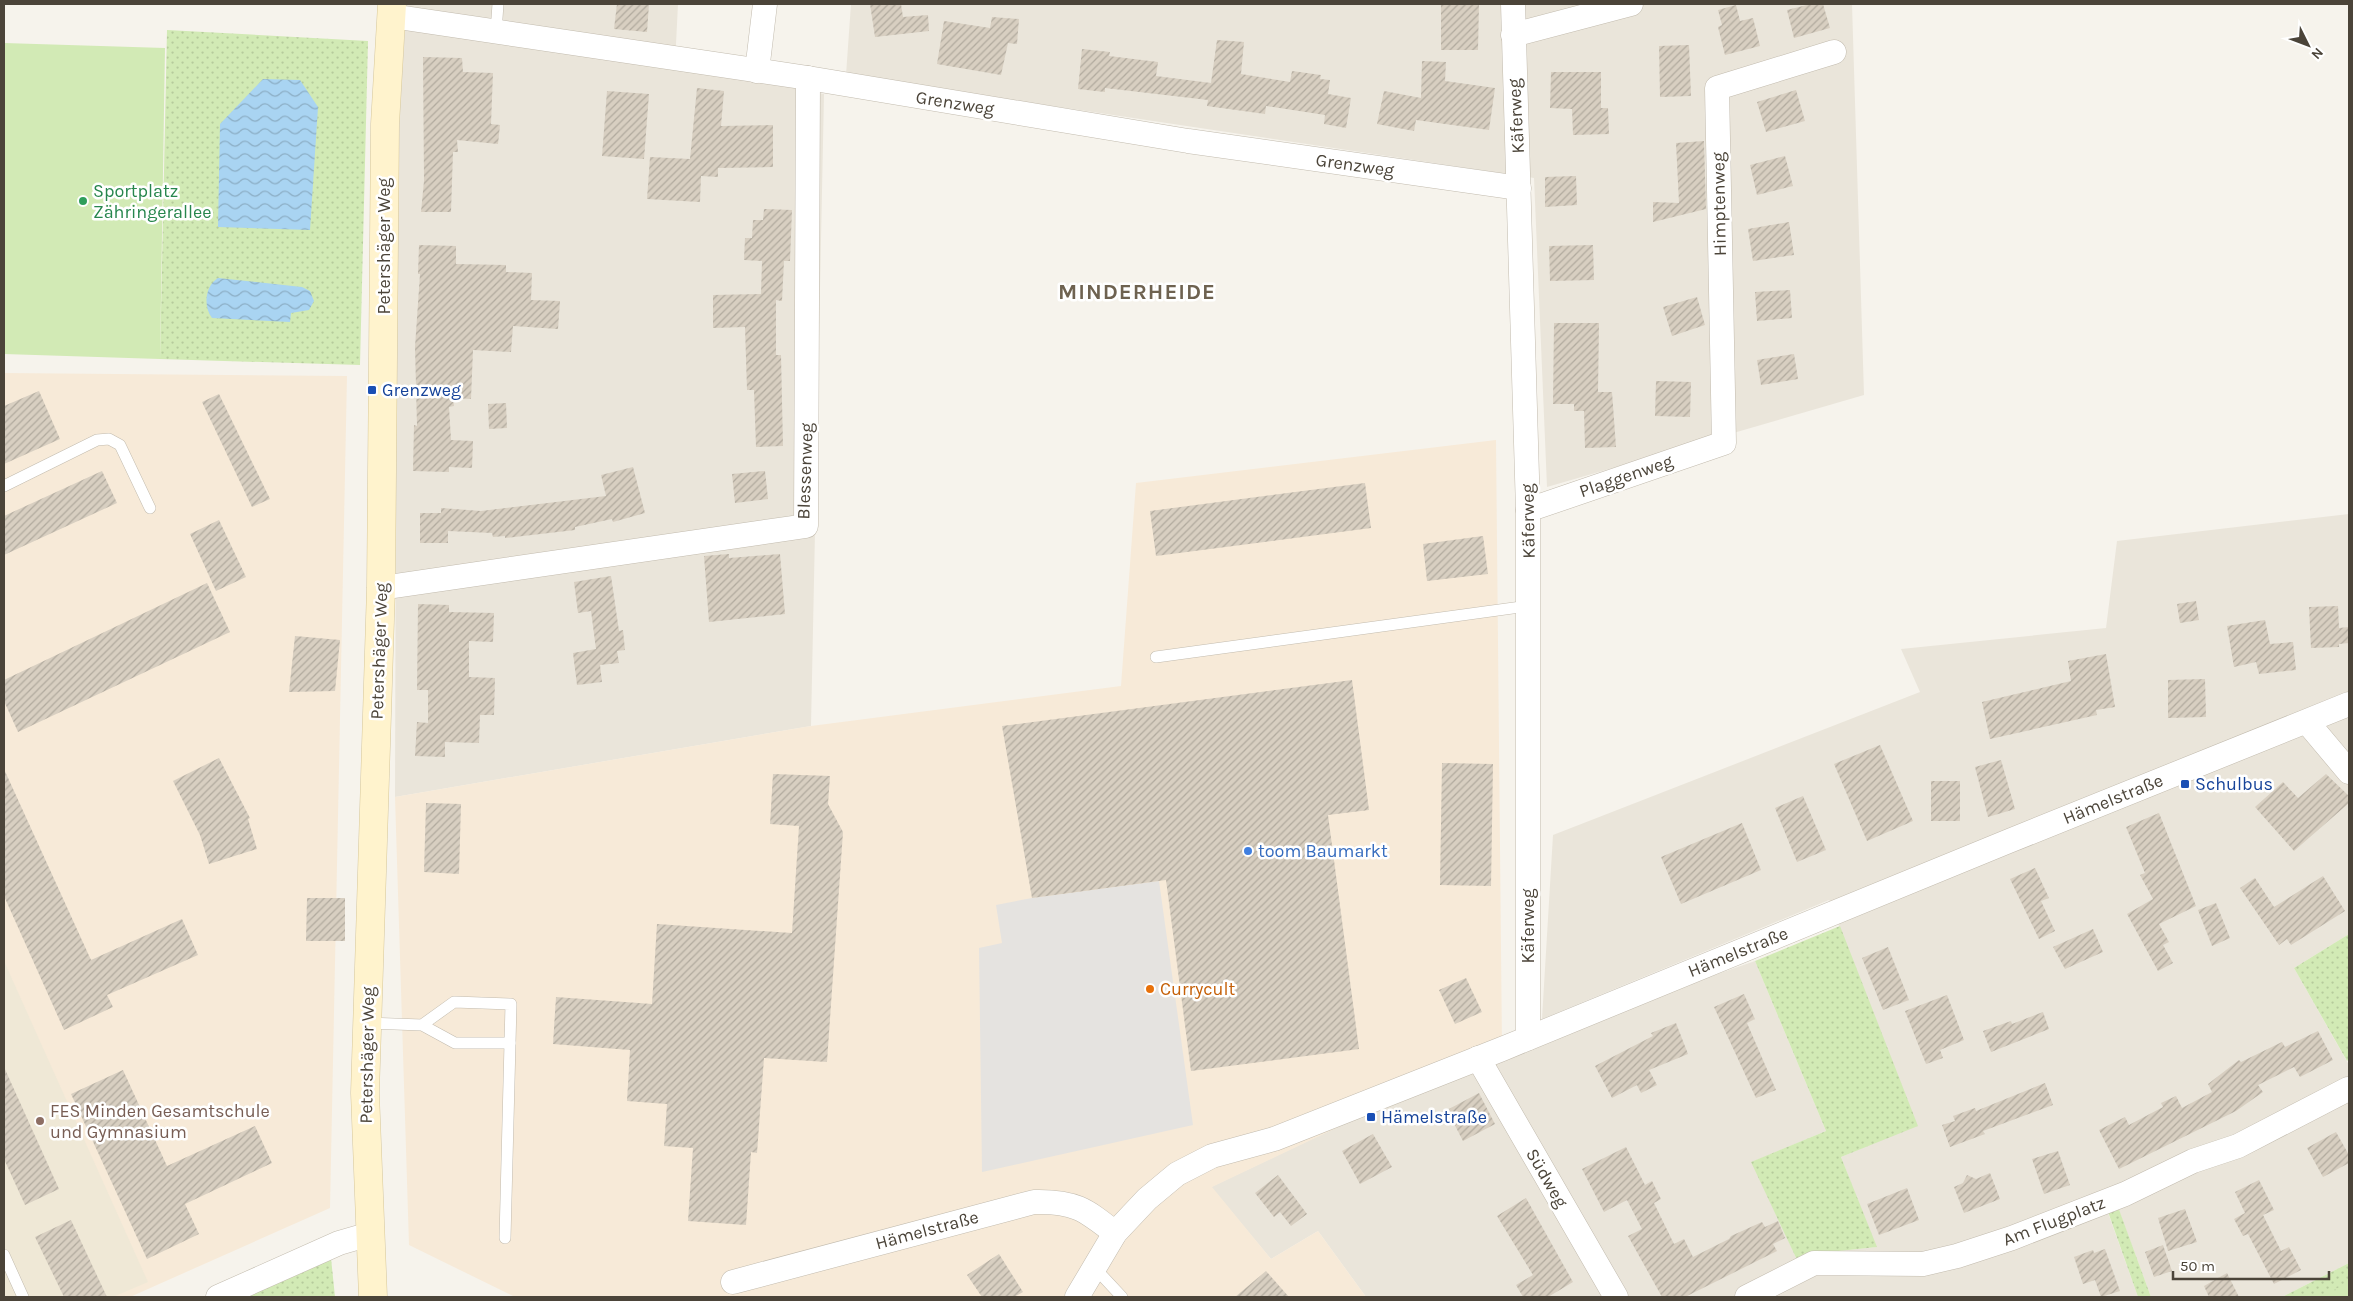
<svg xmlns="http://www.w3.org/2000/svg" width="2353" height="1301" font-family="Karla,sans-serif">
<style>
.residential{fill:#eae5da}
.commercial{fill:#f7ead8}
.education{fill:#efe8d6}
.green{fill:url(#green-dots)}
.forest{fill:url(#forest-crowns)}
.pitch{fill:#d2eab5}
.parking{fill:#e5e3e0}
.water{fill:url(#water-waves)}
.building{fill:url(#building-hatch)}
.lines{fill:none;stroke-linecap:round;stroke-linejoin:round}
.lane-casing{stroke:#c2bbae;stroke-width:12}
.street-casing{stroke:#c2bbae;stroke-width:25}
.secondary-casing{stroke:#d6c79b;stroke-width:29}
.lane{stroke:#fff;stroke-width:11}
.street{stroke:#fff;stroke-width:24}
.secondary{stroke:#fff3cd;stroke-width:28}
.leisure-dot{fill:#2e9e5b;stroke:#fff;stroke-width:2}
.transit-dot{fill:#1a4fb4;stroke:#fff;stroke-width:2}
.shop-dot{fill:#3f7fe0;stroke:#fff;stroke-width:2}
.food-dot{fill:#e8710a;stroke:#fff;stroke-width:2}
.education-dot{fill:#8d6e63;stroke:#fff;stroke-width:2}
.labels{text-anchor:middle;stroke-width:5;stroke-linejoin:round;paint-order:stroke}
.street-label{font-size:18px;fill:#4b4439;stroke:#fff}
.leisure-label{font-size:18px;fill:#27864d;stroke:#fff;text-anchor:start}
.transit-label{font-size:18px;fill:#164399;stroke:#fff;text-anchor:start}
.shop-label{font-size:18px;fill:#366cbe;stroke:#fff;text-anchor:start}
.food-label{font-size:18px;fill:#c56008;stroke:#fff;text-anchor:start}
.education-label{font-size:18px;fill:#785e54;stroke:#fff;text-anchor:start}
.district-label{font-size:22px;font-weight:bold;letter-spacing:1px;fill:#6e6250;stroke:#fff}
</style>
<defs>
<pattern id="green-dots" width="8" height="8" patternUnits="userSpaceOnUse" patternTransform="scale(1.25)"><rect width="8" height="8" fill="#d2eab5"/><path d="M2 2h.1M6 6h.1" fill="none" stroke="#b6ca9c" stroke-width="1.8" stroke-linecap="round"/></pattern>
<pattern id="forest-crowns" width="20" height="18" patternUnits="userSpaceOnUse" patternTransform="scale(1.25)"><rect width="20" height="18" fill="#d2eab5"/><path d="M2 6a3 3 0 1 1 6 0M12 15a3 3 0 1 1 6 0" fill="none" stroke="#b6ca9c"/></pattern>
<pattern id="water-waves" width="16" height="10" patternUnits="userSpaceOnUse" patternTransform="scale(1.25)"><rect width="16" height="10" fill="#a9d4f2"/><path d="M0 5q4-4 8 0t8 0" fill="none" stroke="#8caec5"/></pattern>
<pattern id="building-hatch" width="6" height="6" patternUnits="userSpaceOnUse" patternTransform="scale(1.25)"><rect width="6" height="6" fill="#d8cfc1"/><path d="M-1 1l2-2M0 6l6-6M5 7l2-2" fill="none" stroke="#b1aa9e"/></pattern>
</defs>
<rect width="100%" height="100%" fill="#f6f3ec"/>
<!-- residential -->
<g class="residential">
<path d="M407 4H678L675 64 824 94 811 726 395 797 397 133Z"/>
<path d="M851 4H1852L1864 395 1547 487 1534 178 846 75Z"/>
<path d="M2349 514V934L2294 968 2349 1065V1263L2282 1297H2151L2117 1205 2107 1210 2138 1297H1366L1318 1231 1271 1259 1211 1187 1502 1049 1755 961 1826 1131 1752 1162 1798 1262 1829 1252 1876 1247 1841 1157 1917 1125 1829 900 1542 1019 1553 835 1920 692 1901 649 2106 628 2117 541Z"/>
</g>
<!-- commercial -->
<g class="commercial">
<path d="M4 373 347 376 330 1208 130 1297H4Z"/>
<path d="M1496 440 1502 1049 1212 1187 1271 1259 1318 1231 1366 1297H515L409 1245 395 797 811 726 1121 686 1136 483Z"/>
</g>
<!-- education -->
<path class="education" d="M4 961 148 1282 113 1297H4Z"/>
<!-- green -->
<g class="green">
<path d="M167 30 368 41 360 365 160 359Z"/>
<path d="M1840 926 1918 1126 1841 1157 1877 1247 1829 1252 1798 1262 1751 1162 1826 1131 1755 961Z"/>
<path d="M2349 934V1059L2347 1061 2294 968Z"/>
<path d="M2117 1204 2151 1297H2138L2107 1209Z"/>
<path d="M331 1258 335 1297H246Z"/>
<path d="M2349 1263V1297H2282Z"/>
</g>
<!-- forest -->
<path class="forest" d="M2349 1282V1297H2320Z"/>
<!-- pitch -->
<path class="pitch" d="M4 43 165 48 160 359 4 354Z"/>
<!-- parking -->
<path class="parking" d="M1159 881 1193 1125 982 1172 979 948 1002 943 996 905 1032 898Z"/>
<!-- water -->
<g class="water">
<path d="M263 79 300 80 318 107 310 230 218 227 220 124Z"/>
<path d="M218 278 302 287 310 291 314 301 309 310 291 313 290 322 212 318C203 306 205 286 218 278Z"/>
</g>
<!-- building -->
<g class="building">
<path d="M617 4H649L647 32 614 29Z"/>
<path d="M870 4H901L903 17 928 15 929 31 875 37Z"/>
<path d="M1441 4H1479L1478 50H1441Z"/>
<path d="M1811 4H1823L1830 28 1794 38 1787 10Z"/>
<path d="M1736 5 1740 21 1753 18 1760 46 1725 55 1718 27 1722 25 1718 10Z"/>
<path d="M992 17 1019 19 1017 44 1008 43 1001 75 937 64 944 21 990 28Z"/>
<path d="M1217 40 1244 42 1241 74 1290 82 1292 71 1321 75 1320 79 1330 80 1328 94 1351 98 1346 128 1324 124 1325 115 1266 106 1265 114 1207 106 1208 100 1105 88V92L1078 89 1082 49 1110 52 1109 56 1158 62 1156 76 1211 83Z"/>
<path d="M1689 45 1691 96 1660 97 1659 46Z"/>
<path d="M423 57 462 58 463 72 493 73 491 124 500 125 498 144 457 140 458 152H453L451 212H421L424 181Z"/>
<path d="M1422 61 1446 62 1445 81 1495 88 1489 130 1416 120 1414 131 1377 124 1384 91 1421 98Z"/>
<path d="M1551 72H1601V108H1608L1609 134 1573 135 1572 109 1550 108Z"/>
<path d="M697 88 724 91 721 126 773 125V167L718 168V177L701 176 700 202 647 199 650 157 690 159Z"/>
<path d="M1796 90 1805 121 1766 132 1757 102Z"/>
<path d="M607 91 649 94 644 159 602 156Z"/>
<path d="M1704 141 1706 209 1653 222V202L1679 203 1676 143Z"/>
<path d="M1785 156 1793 186 1757 195 1750 165Z"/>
<path d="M1576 176 1577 205 1545 207V177Z"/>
<path d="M764 209 792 210 790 261H784L782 301 776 300V355H781L783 446 756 447 754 390H747L745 327 713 328V295L761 294 762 261 744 260 745 238H752L753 220H763Z"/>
<path d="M1789 222 1794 255 1753 261 1748 229Z"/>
<path d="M419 245 456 246V264L506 265V272L532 273 531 300 560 301 558 329 513 326 511 352 473 350 471 399 453 398 454 406 449 407 451 440 473 441 472 468 449 467V472L413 471 414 425 417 426 415 347 420 274H418Z"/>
<path d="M1593 245 1594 280 1550 281 1549 246Z"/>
<path d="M1790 290 1792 318 1757 321 1755 292Z"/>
<path d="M1697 297 1705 325 1672 336 1663 307Z"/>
<path d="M1554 323H1599L1598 392H1612L1616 447 1585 448 1584 411H1574V404H1553Z"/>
<path d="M1794 354 1798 379 1761 385 1757 360Z"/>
<path d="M1656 381 1691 382 1690 417 1655 416Z"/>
<path d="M39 391 60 439 4 464V406Z"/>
<path d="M219 394 270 499 252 507 202 402Z"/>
<path d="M506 403 507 428 489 429 488 404Z"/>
<path d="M633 467 645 513 613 522 612 519 575 527V530L505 538V536L493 537 492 533 448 531V543H420V513H441V508L481 511 606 496 601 475Z"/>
<path d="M102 471 117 503 4 555V516Z"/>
<path d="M765 471 768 499 735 503 732 474Z"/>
<path d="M1365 483 1371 528 1156 556 1150 511Z"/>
<path d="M219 520 246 577 216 591 190 534Z"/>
<path d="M1483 536 1488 574 1427 581 1423 544Z"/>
<path d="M729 554V558L780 554 785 614 709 622 704 556Z"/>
<path d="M611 576 619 631 623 630 625 650 617 651 619 663 600 665 602 682 577 685 573 653 596 649 591 611 578 613 574 582Z"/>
<path d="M207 583 230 632 18 732 4 701V680Z"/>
<path d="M2196 601 2199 620 2180 623 2177 604Z"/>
<path d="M418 604 449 605V612L494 613 493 642 469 641V677L495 678 494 715H480L479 743 445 742V757L415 756 417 722 428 723V690H417Z"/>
<path d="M2338 606 2339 628 2349 627V643L2339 644V647L2311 648 2309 607Z"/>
<path d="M2265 620 2270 644 2293 642 2296 670 2259 674 2256 662 2234 667 2227 626Z"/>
<path d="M295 636 340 640 335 691 289 692Z"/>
<path d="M2106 654 2115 707 2096 710 2097 715 1990 739 1982 702 2071 681 2068 661Z"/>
<path d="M2205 679 2206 717 2168 718V680Z"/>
<path d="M1352 680 1369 810 1328 815 1359 1049 1191 1071 1166 880 1032 898 1002 726Z"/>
<path d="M1880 745 1913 821 1867 841 1834 764Z"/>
<path d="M219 758 250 818 248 819 257 849 209 864 200 835 173 781Z"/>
<path d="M2001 760 2015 809 1988 817 1975 767Z"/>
<path d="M1442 763 1493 764 1491 886 1440 885Z"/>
<path d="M4 769 91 960 182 919 198 955 107 995 113 1007 64 1030 4 896Z"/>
<path d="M773 774 830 776 828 804 843 832 827 1062 764 1058 757 1153 751 1152 746 1225 688 1221 693 1148 664 1146 667 1104 627 1101 630 1050 553 1044 556 997 652 1004 657 924 792 933 799 826 770 824Z"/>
<path d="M2326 774 2349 796V803L2294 851 2255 807 2283 782 2298 798Z"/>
<rect x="1931" y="781" width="29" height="40"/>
<path d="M1803 796 1826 850 1797 862 1775 808Z"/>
<path d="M426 803 461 804 459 874 424 872Z"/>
<path d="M2159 813 2196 906 2159 924 2169 942 2163 945 2173 963 2158 971 2127 914 2153 899 2140 875 2145 873 2126 827Z"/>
<path d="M1742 823 1761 870 1681 904 1661 857Z"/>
<path d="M2035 868 2049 898 2041 901 2055 931 2039 939 2010 879Z"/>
<path d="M2323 876 2345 911 2291 945 2287 939 2279 945 2240 888 2255 878 2274 907Z"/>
<path d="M307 898H345V941H306Z"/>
<path d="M2216 903 2230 938 2212 946 2198 910Z"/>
<path d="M2093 929 2103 952 2065 969 2053 947Z"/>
<path d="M1888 947 1909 1000 1883 1010 1862 958Z"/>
<path d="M1466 978 1482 1012 1455 1024 1439 990Z"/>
<path d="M1744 994 1755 1019 1747 1023 1776 1090 1756 1098 1714 1007Z"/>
<path d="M1947 995 1964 1040 1940 1050 1943 1058 1926 1064 1905 1011Z"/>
<path d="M2043 1012 2049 1029 1991 1052 1983 1031 2011 1021 2012 1024Z"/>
<path d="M1676 1023 1688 1054 1649 1070 1657 1085 1641 1093 1637 1085 1612 1098 1595 1066 1653 1036 1651 1033Z"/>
<path d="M2318 1031 2333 1060 2300 1077 2294 1067 2258 1085 2263 1092 2236 1111 2119 1169 2099 1130 2125 1117 2129 1125 2163 1107 2161 1103 2176 1096 2182 1108 2212 1092 2208 1084 2239 1060 2241 1062 2282 1042 2285 1047Z"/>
<path d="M4 1067 59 1189 25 1205 4 1159Z"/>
<path d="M123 1070 167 1166 255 1126 272 1163 185 1204 199 1234 147 1259 71 1094Z"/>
<path d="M2045 1083 2053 1105 1983 1131 1985 1134 1950 1147 1942 1125 1955 1121 1953 1116 1975 1108 1976 1111Z"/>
<path d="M1479 1093 1495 1124 1463 1141 1447 1110Z"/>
<path d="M2336 1132 2349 1155V1163L2323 1177 2307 1148Z"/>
<path d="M1373 1134 1392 1167 1360 1184 1342 1151Z"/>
<path d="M1626 1147 1645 1185 1652 1181 1661 1199 1654 1203 1674 1244 1684 1239 1693 1257 1729 1239 1731 1236 1762 1222 1765 1227 1778 1221 1785 1238 1773 1244 1777 1251 1685 1297H1662L1628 1236 1642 1229 1627 1200 1604 1212 1582 1169Z"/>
<path d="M2058 1151 2070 1185 2044 1194 2032 1159Z"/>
<path d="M1990 1173 2000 1199 1964 1213 1954 1187 1963 1183 1967 1175 1976 1179Z"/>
<path d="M1278 1175 1307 1214 1291 1226 1280 1212 1274 1217 1255 1193Z"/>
<path d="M2259 1180 2274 1210 2263 1215 2281 1251 2289 1247 2301 1270 2274 1284 2248 1234 2243 1236 2234 1219 2245 1213 2235 1192Z"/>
<path d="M1907 1188 1919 1220 1879 1235 1867 1204Z"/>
<path d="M1526 1198 1573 1282 1548 1297H1523L1516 1285 1533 1275 1497 1216Z"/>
<path d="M2185 1209 2197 1242 2168 1251 2158 1218Z"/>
<path d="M71 1220 107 1297H64L35 1237Z"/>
<path d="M2163 1245 2172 1271 2154 1277 2145 1252Z"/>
<path d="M2105 1249 2120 1291 2101 1297 2095 1280 2083 1284 2074 1257 2093 1250 2094 1253Z"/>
<path d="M999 1254 1023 1292 1014 1297H982L967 1275Z"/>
<path d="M1266 1271 1289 1297H1235Z"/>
<path d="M2227 1273 2239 1297H2209L2204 1286Z"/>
</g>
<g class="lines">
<!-- lane casing -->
<g class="lane-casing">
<g id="lane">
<path d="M496 32 498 4"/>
<path d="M4 486 97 440 109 439 120 445 150 508"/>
<path d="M1156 657 1528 606"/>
<path d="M367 1023 422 1025 455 1043H510L511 1004 454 1002 422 1025"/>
<path d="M505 1238 510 1043"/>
<path d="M4 1255 23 1297"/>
<path d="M1094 1267 1122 1297"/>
</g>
</g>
<!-- street casing -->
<g class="street-casing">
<g id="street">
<path d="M1513 4 1528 510V1038"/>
<path d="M391 16 808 78 1188 141 1519 188"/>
<path d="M1513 35 1631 4"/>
<path d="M757 71 765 4"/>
<path d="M1528 510 1724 443 1717 88 1834 52"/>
<path d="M381 588 806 526 808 78"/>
<path d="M2307 722 2349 772"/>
<path d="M1478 1058 1616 1297"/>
<path d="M733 1282 1034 1202C1074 1201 1085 1209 1115 1233"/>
<path d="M218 1297 339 1243 370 1234"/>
<path d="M1077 1297 1115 1233 1147 1199 1177 1174 1212 1156 1274 1139 1502 1049 2009 841 2349 704"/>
<path d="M1747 1297 1814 1263 1923 1264 1957 1256 2012 1238 2125 1194 2193 1161 2238 1146 2348 1089"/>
</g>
</g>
<!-- secondary casing -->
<g class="secondary-casing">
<path id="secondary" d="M373 1297 365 1093 381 588 385 124 392 4"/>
</g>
<!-- lane -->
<use href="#lane" class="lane"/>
<!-- street -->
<use href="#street" class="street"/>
<!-- secondary -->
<use href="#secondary" class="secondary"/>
</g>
<!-- markers -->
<circle class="leisure-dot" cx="83" cy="201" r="5"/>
<g class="transit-dot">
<rect x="367" y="385" width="10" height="10" rx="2.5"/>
<rect x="2180" y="779" width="10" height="10" rx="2.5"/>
<rect x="1366" y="1112" width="10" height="10" rx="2.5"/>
</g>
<circle class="shop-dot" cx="1248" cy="851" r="5"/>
<circle class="food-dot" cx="1150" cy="989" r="5"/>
<circle class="education-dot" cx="40" cy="1121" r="5"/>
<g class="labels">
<!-- street labels -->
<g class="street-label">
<text transform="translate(955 103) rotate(9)" y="6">Grenzweg</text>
<text transform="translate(1516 116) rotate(-93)" y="6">Käferweg</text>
<text transform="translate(1355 165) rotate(8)" y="6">Grenzweg</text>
<text transform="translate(1719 204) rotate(-91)" y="6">Himptenweg</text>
<text transform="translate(384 246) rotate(-90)" y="6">Petershäger Weg</text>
<text transform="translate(805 471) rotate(-88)" y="6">Blessenweg</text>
<text transform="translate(1626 476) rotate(-19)" y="6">Plaggenweg</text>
<text transform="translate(1528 521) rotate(-91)" y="6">Käferweg</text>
<text transform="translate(379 651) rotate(-88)" y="6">Petershäger Weg</text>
<text transform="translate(2113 799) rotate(-22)" y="6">Hämelstraße</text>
<text transform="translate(1528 926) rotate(-90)" y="6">Käferweg</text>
<text transform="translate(1738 952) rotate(-22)" y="6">Hämelstraße</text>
<text transform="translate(367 1055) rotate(-89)" y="6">Petershäger Weg</text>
<text transform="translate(1547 1178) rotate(60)" y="6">Südweg</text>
<text transform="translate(2054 1221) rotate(-21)" y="6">Am Flugplatz</text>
<text transform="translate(927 1230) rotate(-15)" y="6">Hämelstraße</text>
</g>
<!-- leisure labels -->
<g class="leisure-label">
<text x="93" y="197">Sportplatz<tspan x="93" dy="21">Zähringerallee</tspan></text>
</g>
<!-- transit labels -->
<g class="transit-label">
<text x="382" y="396">Grenzweg</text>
<text x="2195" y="790">Schulbus</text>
<text x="1381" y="1123">Hämelstraße</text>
</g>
<!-- shop labels -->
<g class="shop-label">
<text x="1258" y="857">toom Baumarkt</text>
</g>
<!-- food labels -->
<g class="food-label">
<text x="1160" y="995">Currycult</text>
</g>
<!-- education labels -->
<g class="education-label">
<text x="50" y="1117">FES Minden Gesamtschule<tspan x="50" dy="21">und Gymnasium</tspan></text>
</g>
<!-- district labels -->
<g class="district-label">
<text x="1137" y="299">MINDERHEIDE</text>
</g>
</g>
<!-- border -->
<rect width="2353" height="1301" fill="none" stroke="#4b4439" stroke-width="10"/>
<!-- north arrow -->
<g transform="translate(2308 45) rotate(132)" stroke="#ffffff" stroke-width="4" paint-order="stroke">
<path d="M0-4L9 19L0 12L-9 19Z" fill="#4b4439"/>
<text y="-8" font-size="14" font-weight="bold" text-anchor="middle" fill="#4b4439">N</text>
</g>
<!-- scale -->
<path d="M2173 1271v8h156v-8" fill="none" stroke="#4b4439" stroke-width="2.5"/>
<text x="2180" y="1271" font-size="15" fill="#4b4439" stroke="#ffffff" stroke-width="4" paint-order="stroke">50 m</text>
</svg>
